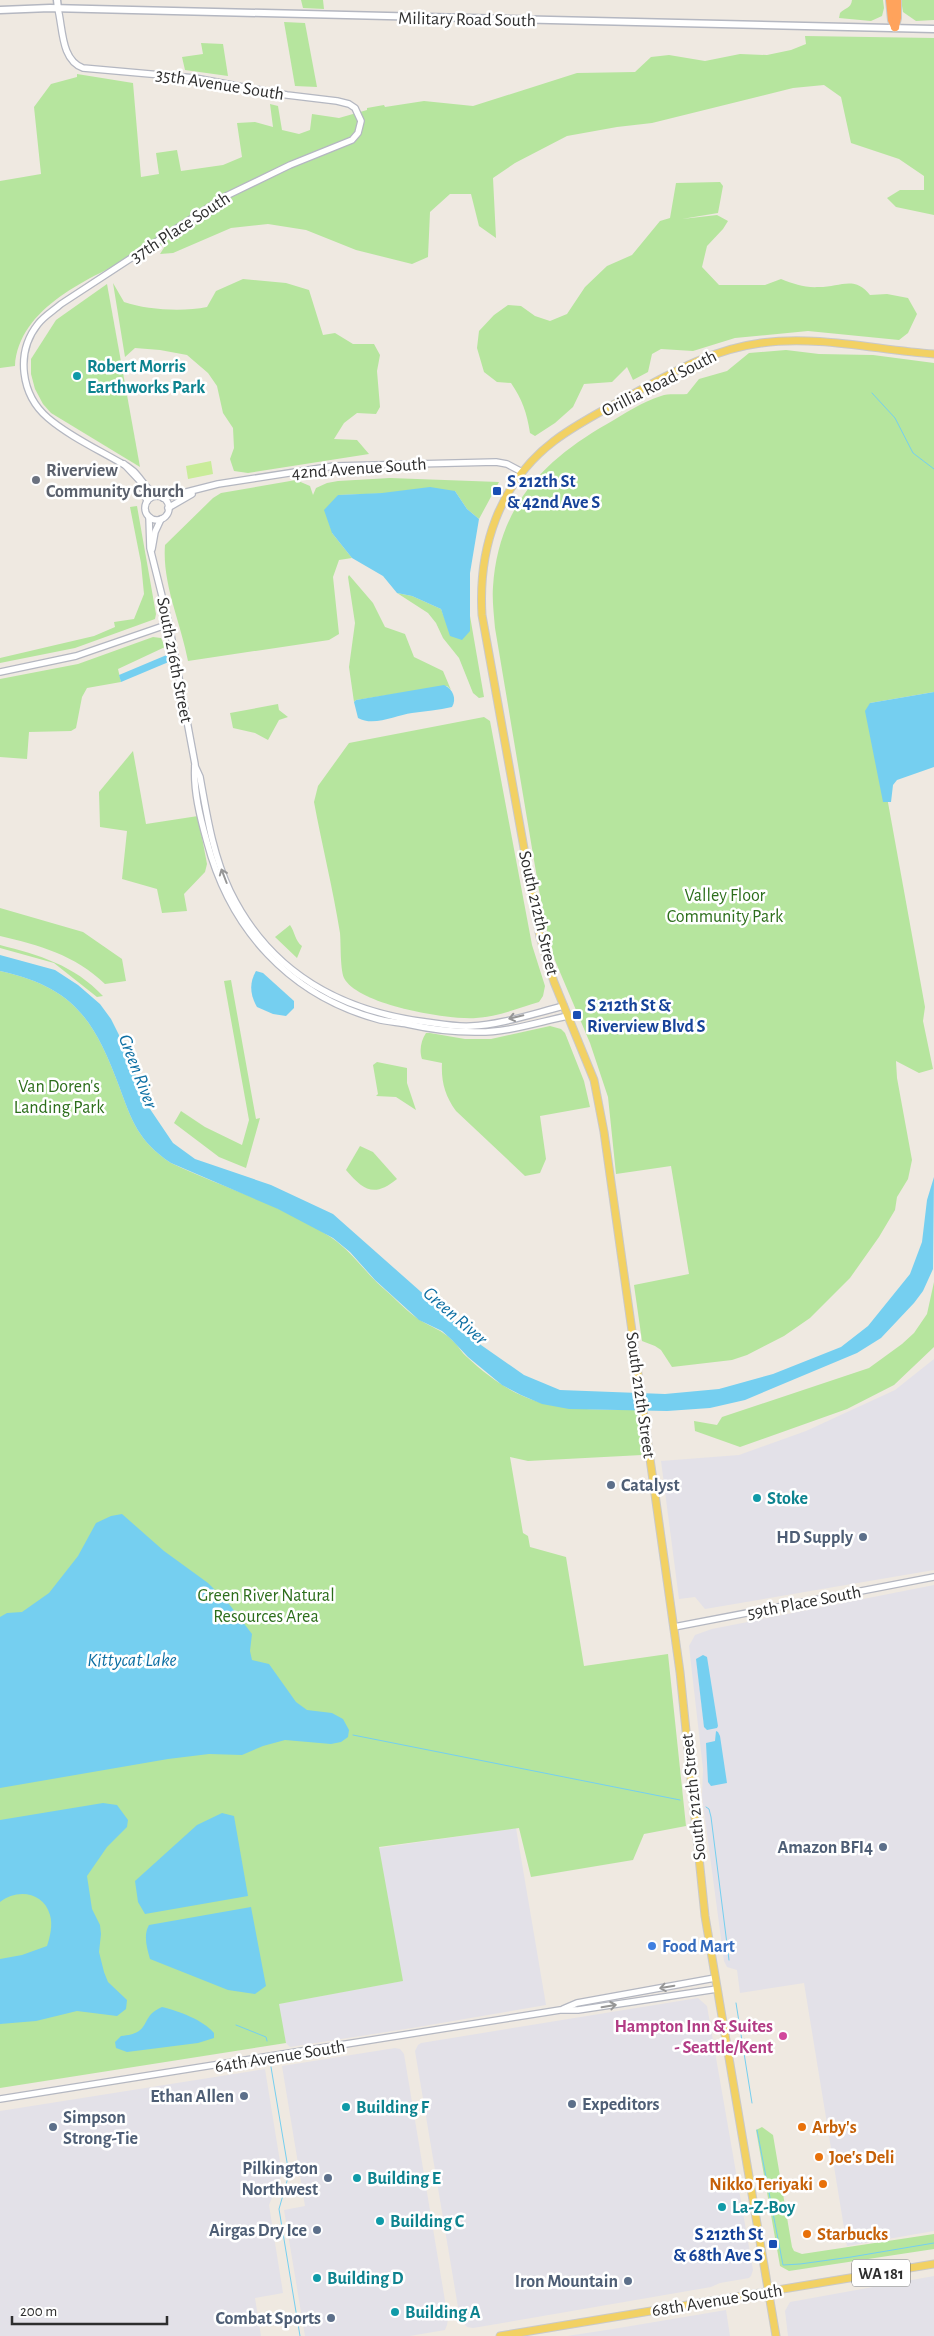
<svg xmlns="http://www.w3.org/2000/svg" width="934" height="2336" font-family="'Alegreya Sans',sans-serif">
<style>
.industrial{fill:#e3e1e8}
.green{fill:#b6e59e}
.pitch{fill:#c9ec9a}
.water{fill:#75cff0}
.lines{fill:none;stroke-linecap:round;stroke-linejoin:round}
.stream{stroke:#75cff0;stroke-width:1}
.tertiary-casing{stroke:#b4b7c1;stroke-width:8}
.secondary-casing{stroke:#b4b7c1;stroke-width:9}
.primary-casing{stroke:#c9c9c9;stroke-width:9}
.motorway-casing{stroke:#c9c9c9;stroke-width:10}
.tertiary{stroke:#fff;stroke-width:5.5}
.secondary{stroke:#fff;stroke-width:6}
.primary{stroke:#f2d163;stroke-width:7}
.motorway{stroke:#ffa35c;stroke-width:8}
.oneway{stroke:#969696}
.culture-dot{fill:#0f9aa8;stroke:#fff;stroke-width:2}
.worship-dot{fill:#6b7280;stroke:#fff;stroke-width:2}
.transit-dot{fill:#1a4fb4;stroke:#fff;stroke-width:2}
.service-dot{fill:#5c6f8a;stroke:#fff;stroke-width:2}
.shop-dot{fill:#3f7fe0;stroke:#fff;stroke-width:2}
.hotel-dot{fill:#d1479c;stroke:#fff;stroke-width:2}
.food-dot{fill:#e8710a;stroke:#fff;stroke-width:2}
.labels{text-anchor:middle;stroke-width:5;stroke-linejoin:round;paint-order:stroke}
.shield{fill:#fff;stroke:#6d6d6d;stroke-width:1}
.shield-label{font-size:16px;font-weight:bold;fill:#2e2e2e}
.street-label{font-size:18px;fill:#2e2e2e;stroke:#fff}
.culture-label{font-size:18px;font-weight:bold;fill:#0d838f;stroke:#fff;text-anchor:start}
.worship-label{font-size:18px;font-weight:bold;fill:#5b616d;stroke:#fff;text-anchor:start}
.transit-label{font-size:18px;font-weight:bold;fill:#164399;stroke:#fff;text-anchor:start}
.park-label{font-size:18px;fill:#2c6e1b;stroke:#fff}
.service-label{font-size:18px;font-weight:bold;fill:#4e5e75;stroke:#fff;text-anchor:end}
.shop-label{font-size:18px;font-weight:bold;fill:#366cbe;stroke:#fff;text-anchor:start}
.hotel-label{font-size:18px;font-weight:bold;fill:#b23c85;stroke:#fff;text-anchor:end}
.food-label{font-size:18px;font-weight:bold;fill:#c56008;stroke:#fff;text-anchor:start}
.water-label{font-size:19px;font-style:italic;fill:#0d6fa3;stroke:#fff}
</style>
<rect width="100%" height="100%" fill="#efe9e1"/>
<!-- industrial -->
<g class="industrial">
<path d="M934 1359V1570L705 1609 695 1597 679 1599 661 1461 739 1455 806 1431 895 1390Z"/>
<path d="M934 1585V2231L847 2246 804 1983 740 1993 737 1970 727 1967 724 1961 702 1796 703 1769 689 1646 695 1635 712 1629Z"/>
<path d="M516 1828 546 2005 412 2028 290 2047 286 2043 278 2004 402 1981 379 1848Z"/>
<path d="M698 1998 707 2006 753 2270 751 2276 749 2278 720 2283 711 2287 473 2328 467 2327 460 2319 415 2051 418 2045 421 2043Z"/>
<path d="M395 2048 400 2049 404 2054 448 2319 447 2325 445 2330 410 2336H305L284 2210 305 2206 282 2066Z"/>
<path d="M265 2069 282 2174 269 2205 283 2293 255 2298 261 2336H0V2111Z"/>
<path d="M934 2276V2336H788L785 2311 790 2302Z"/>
<path d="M726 2310 730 2336H567L613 2329Z"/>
</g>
<!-- green -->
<g class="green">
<path d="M301 0H323L324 9 303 8Z"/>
<path d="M852 0H883L884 8 882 16 871 21 839 18 840 13C844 8 851 9 852 0Z"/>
<path d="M901 0H934V20L916 21 903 12Z"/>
<path d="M284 22 305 23 317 87 295 86Z"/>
<path d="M805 36 934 38V215L896 207 887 198 900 190H924V176L899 159 851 143 841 97 824 85 793 88 652 123 617 127 567 136 515 163 493 178 496 238 479 226 471 194H450L430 212 428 257 412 264 356 250 306 230 268 224 231 228 173 253 160 254 167 243C115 267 19 298 15 366L0 368V181L41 174 34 107 51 84 77 77V74L133 83 141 177 159 174 156 153 177 150 181 171 223 165 242 157 237 123 255 122 273 127 270 104 278 106 282 130 299 134 310 130 312 114 339 118 367 110V108L384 105 385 107 424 101 473 106 577 73 635 72 651 57 669 55 705 61 740 54 767 55 791 50 806 44Z"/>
<path d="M201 43 223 44 228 76 185 70 182 57 203 54Z"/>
<path d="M720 182 723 186 718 213 682 219 717 215 728 221 723 229 707 246 702 267 719 285H765L781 279C794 284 805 288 819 287 840 287 855 275 870 295L887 294 908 298 917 314 908 333 899 340 808 331 735 338 693 351 661 349 652 354 648 372 633 380 627 367 612 382 584 384 573 407 555 423 535 436 530 433C527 413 522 399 511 383L497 382 484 372 477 348 479 331 494 315 508 305 521 306 535 316 550 321 567 314 585 287 607 266 632 255 660 221 670 218 676 183Z"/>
<path d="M243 279 286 283 309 290 323 335 335 333 353 344H374L380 355 377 371 380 407 376 414 357 413 344 423 334 439 357 440 369 454 248 473 234 471 230 459 234 448 233 428 223 413 217 386 208 373 187 355 160 350 135 348 125 357 113 283 124 302C147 310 183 312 207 307L216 291Z"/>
<path d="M107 284 140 467 51 413 43 404 35 389 31 374V359L56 320Z"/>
<path d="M786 350 819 354 873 355 934 363V692L870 703 925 1007 923 1021 933 1069 919 1073 896 1061 897 1078 912 1160 908 1179 897 1197 895 1210 879 1237 850 1278 810 1318 784 1336 747 1355 732 1360 672 1367 661 1350 655 1346 642 1341 634 1285 689 1274 671 1166 616 1174 608 1097 590 1043 551 951 539 890 495 628C494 615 492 600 493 587 498 508 542 461 607 424 624 414 642 402 661 396 669 393 679 395 687 394L699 379 727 371 749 353Z"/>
<path d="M390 478 499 482 479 519 467 509 455 491 338 495 332 533 352 558 339 560 333 577 339 634 329 640 188 661C181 623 162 584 165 545L213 498 221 493 296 480 310 486 313 495 316 488 327 483 338 481Z"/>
<path d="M137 506 156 614 155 619 75 648 0 663V658L94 636 115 627 114 622 134 619 144 594 141 563 130 507Z"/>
<path d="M349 575 373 603 385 627 405 634 414 657 443 671 451 690 447 686 356 700 354 702 349 667 355 623 348 577Z"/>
<path d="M397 593 412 596 441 609 446 622 469 631 470 616 484 697 479 698 473 693 459 658 443 638 436 623 428 613Z"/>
<path d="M153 637 161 638 165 647 118 669 121 682 87 688 82 697 76 728 71 731 29 732 27 759 0 757V679L78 664Z"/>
<path d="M278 704 279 710 288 717 279 720 268 740 255 733 233 728 230 713Z"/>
<path d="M484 717 490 721 532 945 545 986 543 996 539 1002C519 1008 496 1017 476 1018 448 1020 358 1005 344 978 340 968 341 944 340 933 333 889 322 845 314 802L318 786 349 743Z"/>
<path d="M133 751 146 824 198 816 207 864 205 872 184 894 187 911 162 913 157 889 122 879 127 831 100 827 99 792Z"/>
<path d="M0 908 83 932 122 959 126 981 105 984C75 955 39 945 0 936Z"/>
<path d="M290 925C295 932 295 941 302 946L297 958 275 937Z"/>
<path d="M0 945C39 955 74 965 103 996L97 997 54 963 0 948Z"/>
<path d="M0 971C73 987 94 1019 119 1086 132 1121 138 1141 171 1163 223 1188 284 1205 332 1238 352 1252 365 1272 383 1288 395 1298 407 1312 420 1320 431 1327 442 1330 452 1340 458 1345 461 1352 467 1357 526 1412 562 1409 638 1410L642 1455 528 1461 510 1457 523 1533 528 1536 530 1547 566 1557 584 1666 668 1654 686 1826 644 1834 633 1860 531 1877 519 1828 379 1847 403 1981 279 2004 286 2043 0 2088Z"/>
<path d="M231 980 256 1119 260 1118 246 1168 219 1157 174 1123 181 1111 205 1127 242 1145 249 1120 224 981Z"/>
<path d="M550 1026 561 1029 565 1033 584 1081 590 1107 540 1116 546 1159 540 1173 525 1176 456 1111C445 1096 441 1081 442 1063L422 1059C419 1051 421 1040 426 1033H430L465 1039H491Z"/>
<path d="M377 1062 407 1068V1083L416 1110 396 1097 376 1096 378 1094 373 1065Z"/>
<path d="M360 1146 373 1152 397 1179C374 1198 363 1190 346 1170Z"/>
<path d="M934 1282V1347L894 1385 847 1409 740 1447 695 1431 694 1421 717 1425 722 1417 869 1368 902 1344 914 1333 927 1314Z"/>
<path d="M762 2127 773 2135 792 2247 794 2251 802 2254 934 2234V2249L789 2271 780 2266 756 2130Z"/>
</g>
<!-- pitch -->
<path class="pitch" d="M211 461 213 474 188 479 186 466Z"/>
<!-- water -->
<g class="water">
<path d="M430 487 455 491 467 509 479 519 470 573V631L462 640 450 636 441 609 412 596 397 593 383 576 352 558 332 533 324 510 338 495 382 493Z"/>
<path d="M169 654 171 661 121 682 119 675Z"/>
<path d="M444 685C453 689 457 699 452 707 439 710 425 711 412 713 396 715 374 727 358 718L354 702 356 700Z"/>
<path d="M934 692V767L897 780 893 785 891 802H883L865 711 870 703Z"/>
<path d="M0 955 55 970 78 985 100 1004 111 1019 119 1035 150 1109 173 1143 195 1159 271 1185 333 1214 481 1345 524 1375 560 1390 665 1394 719 1389 773 1374 841 1347 868 1326 910 1274 922 1242 927 1200 934 1177 933 1269 923 1291 914 1303 881 1338 857 1353 745 1400 710 1408 667 1411 569 1409 542 1404 521 1395 502 1385 468 1357 452 1340 442 1331 419 1320 375 1280 350 1252 333 1238 278 1209 171 1163C138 1141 132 1121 119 1086 94 1019 73 987 0 971Z"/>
<path d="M256 971 263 973 294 1001V1008L286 1016 273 1014 257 1007C250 995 249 983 256 971Z"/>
<path d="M122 1514 164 1551 208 1583 229 1604 252 1634 250 1651 252 1660 269 1664 296 1702 307 1710 332 1713 343 1719 349 1730 348 1737 341 1742 331 1744 285 1740 263 1746 242 1755 209 1754 168 1759 0 1788V1617L7 1613 22 1612 49 1593 78 1556 96 1523 111 1516Z"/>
<path d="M703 1655 707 1657 718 1726 717 1728 707 1730 704 1727 696 1659Z"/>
<path d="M716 1731 718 1732 720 1736 727 1783 711 1786 708 1782 706 1743 715 1741Z"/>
<path d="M103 1803 117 1805 128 1820 127 1827 107 1847 87 1876 92 1909 100 1925 101 1934 99 1952 104 1972 108 1982 127 2000 126 2009 117 2016 77 2011 36 2021 0 2024V1959L22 1955 47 1946C50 1937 53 1925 50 1915 44 1892 17 1888 0 1902V1820Z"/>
<path d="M222 1813 234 1816 248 1896 145 1914 138 1902 135 1881 197 1825Z"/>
<path d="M251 1907 266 1986 255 1994 228 1990 150 1959C147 1948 143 1935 149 1925Z"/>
<path d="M162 2007C179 2011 203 2020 214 2033V2038L198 2043 127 2052 116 2048 115 2042 121 2036C154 2033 138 2017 162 2007Z"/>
</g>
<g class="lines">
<!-- stream -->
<g class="stream">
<path d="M872 393 895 418 913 453 934 469"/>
<path d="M353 1735 680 1800"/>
<path d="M706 1807 709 1809 711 1817 729 1960"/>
<path d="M736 2003 752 2103"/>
<path d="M236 2025 266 2037 267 2041"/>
<path d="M271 2067 289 2174 279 2209 300 2336"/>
<path d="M757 2130 783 2265 800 2264 851 2257 934 2243"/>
</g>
<!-- tertiary casing -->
<g class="tertiary-casing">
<g id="tertiary">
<path d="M58 9C63 29 61 60 83 68L195 78 287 95 337 101 349 104 355 108 361 121 358 133 352 140 290 165 226 196 61 304C53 311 44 316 38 324 15 353 21 395 48 418 69 436 97 449 121 463 140 471 141 486 157 496"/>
<path d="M124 464 140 481 147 501"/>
<circle cx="157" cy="508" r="12"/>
<path d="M163 498 218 484 334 466 496 462 507 464 522 472"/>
<path d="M168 508 192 494"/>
<path d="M149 517 150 548 169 624 195 764C193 790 200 817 207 842 230 929 289 995 377 1019 387 1022 397 1022 407 1024 429 1029 452 1032 475 1032 506 1033 538 1022 568 1016"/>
<path d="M152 549 155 532 161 519"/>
<path d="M0 672 76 656 169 624"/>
<path d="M195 766 200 777C207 816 213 855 230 891 269 971 339 1011 426 1022 441 1024 456 1027 471 1026 500 1025 535 1013 564 1006"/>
<path d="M674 1627 934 1577"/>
<path d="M563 2009 577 2003 715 1978"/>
<path d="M0 2099 560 2010H578L717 1989"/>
</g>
</g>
<!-- secondary casing -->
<g class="secondary-casing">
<g id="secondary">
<path d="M57 0 58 9"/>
<path d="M0 10 50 8 934 29"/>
</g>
</g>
<!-- primary casing -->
<g class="primary-casing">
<g id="primary">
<path d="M500 2336 934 2264"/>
<path d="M776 2336 705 1916 680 1672 604 1132 594 1080 554 982 540 937 482 615C478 548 499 483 554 441 579 422 608 408 635 393 676 370 715 349 761 343 818 335 877 350 934 354"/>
</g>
</g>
<!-- motorway casing -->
<g class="motorway-casing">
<g id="motorway">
<path d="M890 0 892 20 895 27"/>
<path d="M895 27 897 18V0"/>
</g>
</g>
<!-- tertiary -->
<use href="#tertiary" class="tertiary"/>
<!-- secondary -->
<use href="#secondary" class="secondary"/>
<!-- primary -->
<use href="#primary" class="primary"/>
<!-- motorway -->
<use href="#motorway" class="motorway"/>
</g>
<!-- one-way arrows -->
<defs><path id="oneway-shaft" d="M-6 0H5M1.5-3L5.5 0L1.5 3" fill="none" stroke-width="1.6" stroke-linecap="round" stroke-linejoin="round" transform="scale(1.25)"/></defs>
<g class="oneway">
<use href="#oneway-shaft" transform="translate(224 876) rotate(-111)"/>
<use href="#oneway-shaft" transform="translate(516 1017) rotate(167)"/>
<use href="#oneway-shaft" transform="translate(667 1987) rotate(170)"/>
<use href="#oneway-shaft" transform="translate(609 2006) rotate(-9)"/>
</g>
<!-- markers -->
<g class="culture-dot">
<circle cx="77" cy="376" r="5"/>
<circle cx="757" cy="1498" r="5"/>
<circle cx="346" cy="2107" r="5"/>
<circle cx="357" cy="2178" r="5"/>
<circle cx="722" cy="2207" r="5"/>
<circle cx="380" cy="2221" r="5"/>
<circle cx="317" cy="2278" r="5"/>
<circle cx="395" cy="2312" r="5"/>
</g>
<circle class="worship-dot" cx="36" cy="480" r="5"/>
<g class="transit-dot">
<rect x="492" y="486" width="10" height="10" rx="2.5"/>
<rect x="572" y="1010" width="10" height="10" rx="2.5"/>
<rect x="768" y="2239" width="10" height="10" rx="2.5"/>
</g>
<g class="service-dot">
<circle cx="611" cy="1485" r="5"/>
<circle cx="863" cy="1537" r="5"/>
<circle cx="883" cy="1847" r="5"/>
<circle cx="244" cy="2096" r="5"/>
<circle cx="572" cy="2104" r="5"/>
<circle cx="53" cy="2127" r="5"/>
<circle cx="328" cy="2178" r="5"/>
<circle cx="317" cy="2230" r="5"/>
<circle cx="628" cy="2281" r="5"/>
<circle cx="331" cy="2318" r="5"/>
</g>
<circle class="shop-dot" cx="652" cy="1946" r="5"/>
<circle class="hotel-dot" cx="783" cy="2036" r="5"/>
<g class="food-dot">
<circle cx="802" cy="2127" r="5"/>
<circle cx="819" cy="2157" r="5"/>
<circle cx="823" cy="2184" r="5"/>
<circle cx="807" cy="2234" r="5"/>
</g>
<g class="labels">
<!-- shield labels -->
<rect class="shield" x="852" y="2259.5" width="58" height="27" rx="4"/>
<g class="shield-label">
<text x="881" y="2279">WA 181</text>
</g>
<!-- street labels -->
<g class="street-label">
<text transform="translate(467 19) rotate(1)" y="6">Military Road South</text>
<text transform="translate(220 84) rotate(9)" y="6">35th Avenue South</text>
<text transform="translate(180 227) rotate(-33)" y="6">37th Place South</text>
<text transform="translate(659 383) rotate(-27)" y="6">Orillia Road South</text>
<text transform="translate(359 468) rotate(-4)" y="6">42nd Avenue South</text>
<text transform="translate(175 660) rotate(79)" y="6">South 216th Street</text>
<text transform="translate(539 913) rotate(77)" y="6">South 212th Street</text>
<text transform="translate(641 1395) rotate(82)" y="6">South 212th Street</text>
<text transform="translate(804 1602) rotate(-11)" y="6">59th Place South</text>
<text transform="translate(693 1797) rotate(-96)" y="6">South 212th Street</text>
<text transform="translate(280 2056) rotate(-9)" y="6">64th Avenue South</text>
<text transform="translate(717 2300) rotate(-9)" y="6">68th Avenue South</text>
</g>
<!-- culture labels -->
<g class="culture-label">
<text x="87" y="372">Robert Morris<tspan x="87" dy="21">Earthworks Park</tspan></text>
<text x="767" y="1504">Stoke</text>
<text x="356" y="2113">Building F</text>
<text x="367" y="2184">Building E</text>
<text x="732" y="2213">La-Z-Boy</text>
<text x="390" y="2227">Building C</text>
<text x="327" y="2284">Building D</text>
<text x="405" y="2318">Building A</text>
</g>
<!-- worship labels -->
<g class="worship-label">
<text x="46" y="476">Riverview<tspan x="46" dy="21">Community Church</tspan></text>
</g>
<!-- transit labels -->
<g class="transit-label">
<text x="507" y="487">S 212th St<tspan x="507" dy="21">&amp; 42nd Ave S</tspan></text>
<text x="587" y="1011">S 212th St &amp;<tspan x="587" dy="21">Riverview Blvd S</tspan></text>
<text x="763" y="2240" text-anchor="end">S 212th St<tspan x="763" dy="21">&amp; 68th Ave S</tspan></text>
</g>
<!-- park labels -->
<g class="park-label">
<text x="725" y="901">Valley Floor<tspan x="725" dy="21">Community Park</tspan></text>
<text x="59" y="1092">Van Doren's<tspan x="59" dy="21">Landing Park</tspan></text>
<text x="266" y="1601">Green River Natural<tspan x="266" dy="21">Resources Area</tspan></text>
</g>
<!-- service labels -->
<g class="service-label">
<text x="621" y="1491" text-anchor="start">Catalyst</text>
<text x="853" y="1543">HD Supply</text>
<text x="873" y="1853">Amazon BFI4</text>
<text x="234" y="2102">Ethan Allen</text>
<text x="582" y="2110" text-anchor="start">Expeditors</text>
<text x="63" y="2123" text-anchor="start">Simpson<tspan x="63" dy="21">Strong-Tie</tspan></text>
<text x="318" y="2174">Pilkington<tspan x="318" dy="21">Northwest</tspan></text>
<text x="307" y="2236">Airgas Dry Ice</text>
<text x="618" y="2287">Iron Mountain</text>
<text x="321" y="2324">Combat Sports</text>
</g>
<!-- shop labels -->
<g class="shop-label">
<text x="662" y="1952">Food Mart</text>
</g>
<!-- hotel labels -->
<g class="hotel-label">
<text x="773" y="2032">Hampton Inn &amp; Suites<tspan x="773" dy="21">- Seattle/Kent</tspan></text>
</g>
<!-- food labels -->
<g class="food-label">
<text x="812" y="2133">Arby's</text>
<text x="829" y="2163">Joe's Deli</text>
<text x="813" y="2190" text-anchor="end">Nikko Teriyaki</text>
<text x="817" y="2240">Starbucks</text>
</g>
<!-- water labels -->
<g class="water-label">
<text transform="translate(139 1071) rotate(69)" y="7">Green River</text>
<text transform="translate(456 1315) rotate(41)" y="7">Green River</text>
<text x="132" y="1666">Kittycat Lake</text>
</g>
</g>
<!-- scale -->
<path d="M12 2316v8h155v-8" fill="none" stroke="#2e2e2e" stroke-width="2.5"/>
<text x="20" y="2316" font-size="15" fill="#2e2e2e" stroke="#ffffff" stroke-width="4" paint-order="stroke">200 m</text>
</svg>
